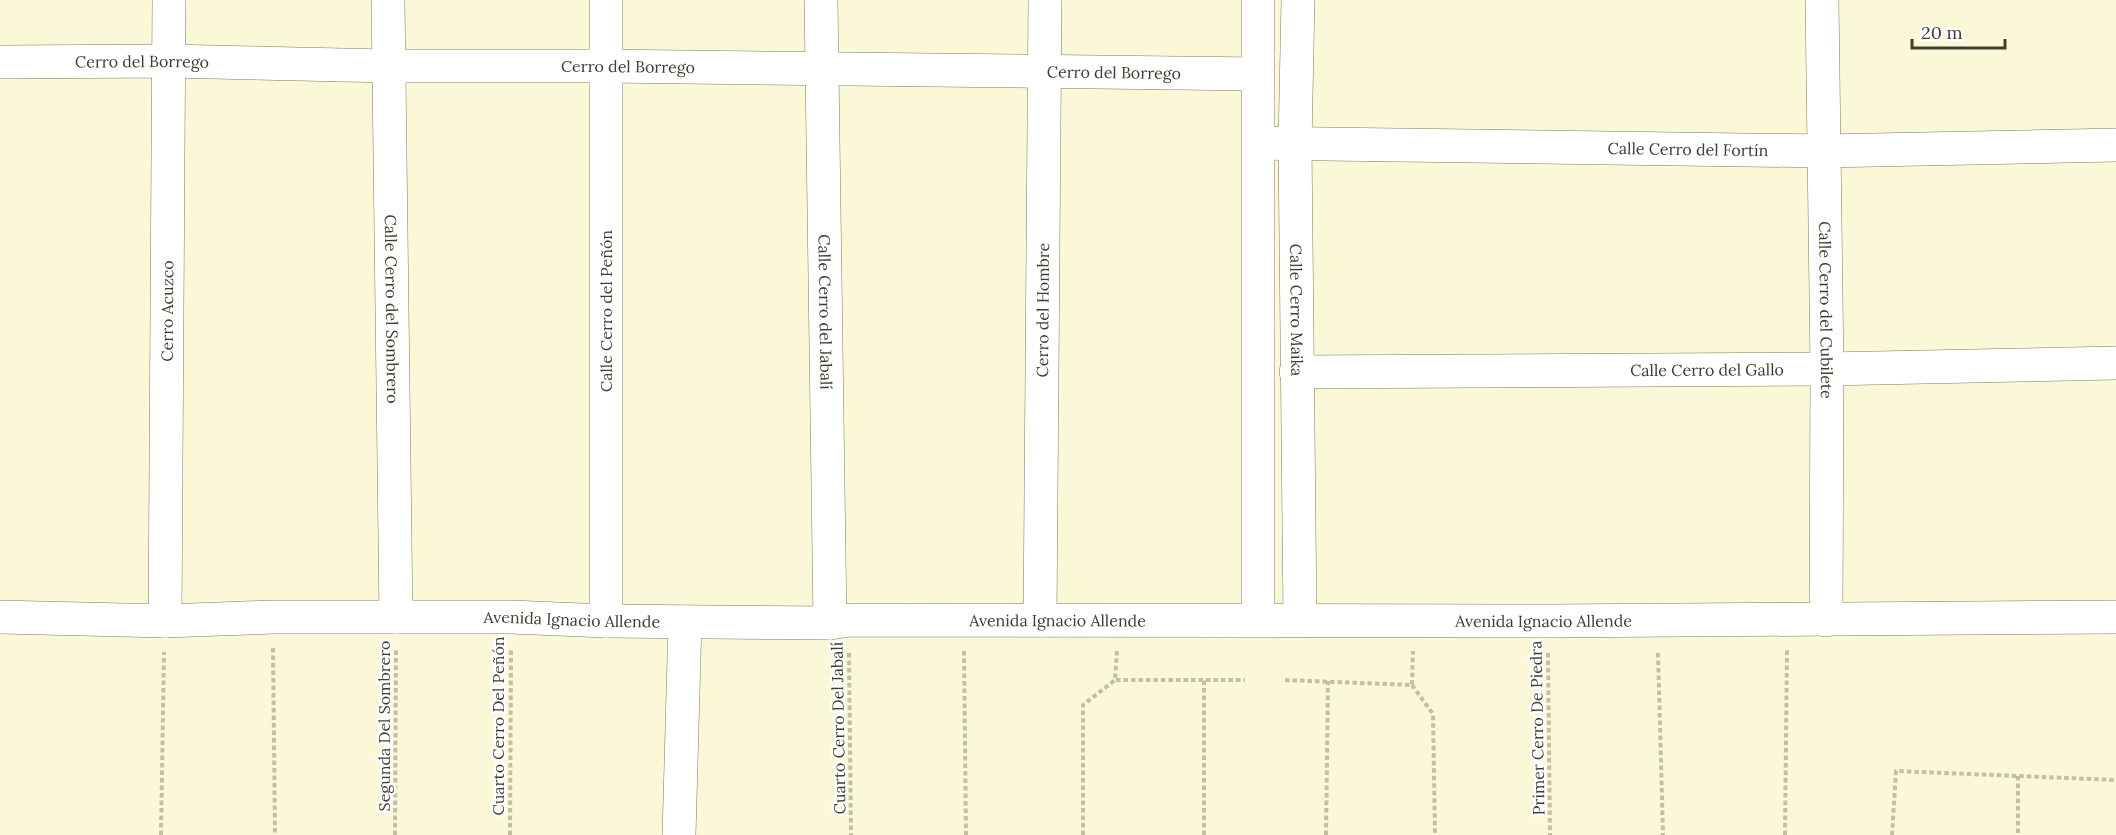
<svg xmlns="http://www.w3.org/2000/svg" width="2116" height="835" font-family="Lora,serif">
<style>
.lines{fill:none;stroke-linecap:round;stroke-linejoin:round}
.minor-casing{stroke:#7d7a5d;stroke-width:34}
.path{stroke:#c2bfa5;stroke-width:4;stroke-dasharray:4.5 3;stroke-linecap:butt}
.minor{stroke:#fff;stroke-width:33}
.labels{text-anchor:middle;stroke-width:5;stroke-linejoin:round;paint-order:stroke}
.street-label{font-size:16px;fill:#3e3d30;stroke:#fff}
</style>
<rect width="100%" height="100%" fill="#fbf8d8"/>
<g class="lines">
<!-- minor casing -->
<g class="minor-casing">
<g id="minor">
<path id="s1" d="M388 0 396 617"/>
<path d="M606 0V621"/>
<path id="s2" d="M821 0 830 623"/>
<path id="s3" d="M1298 0 1295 144 1300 620"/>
<path id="s4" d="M1822 0 1827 369 1826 620"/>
<path id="s5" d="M0 62 169 61 388 66H605L1257 74"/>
<path id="s6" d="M1259 143 1824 151 2116 145"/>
<path id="s7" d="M1296 372 1827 369 2116 363"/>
<path id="s8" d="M0 617 165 621 273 617H511L606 621 830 623 849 620 1548 621 2116 617"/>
<path id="s9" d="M1040 620 1045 0"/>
<path d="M1258 620V0"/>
<path id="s10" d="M165 621 169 0"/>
<path d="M679 835 685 622"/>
</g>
</g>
<!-- path -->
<g class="path">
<path d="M273 648 275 835"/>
<path d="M964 651 966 835"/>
<path d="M1117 651 1115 680H1245"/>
<path d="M849 653 851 835"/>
<path d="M1548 653 1550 835"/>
<path d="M1658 653 1663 835"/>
<path d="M1285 680 1412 685 1413 651"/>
<path d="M1412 685 1433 714 1435 835"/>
<path d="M2018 776V835"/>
<path d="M161 835 164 652"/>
<path d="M395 835 396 648"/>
<path d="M510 835 511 648"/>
<path d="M1083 835V705L1115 680"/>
<path d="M1204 835V680"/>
<path d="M1326 835 1328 681"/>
<path d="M1785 835 1787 650"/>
<path d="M1892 835 1896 771 2116 780"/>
</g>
<!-- minor -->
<use href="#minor" class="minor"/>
</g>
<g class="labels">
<!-- street labels -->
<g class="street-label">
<text dy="6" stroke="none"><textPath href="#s5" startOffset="142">Cerro del Borrego</textPath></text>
<text dy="6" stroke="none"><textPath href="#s5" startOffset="628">Cerro del Borrego</textPath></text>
<text dy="6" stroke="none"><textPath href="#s5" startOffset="1114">Cerro del Borrego</textPath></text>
<text dy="6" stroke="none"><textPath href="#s6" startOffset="429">Calle Cerro del Fortín</textPath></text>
<text dy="6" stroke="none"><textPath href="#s1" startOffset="309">Calle Cerro del Sombrero</textPath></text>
<text dy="6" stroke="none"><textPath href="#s9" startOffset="310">Cerro del Hombre</textPath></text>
<text dy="6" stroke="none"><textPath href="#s3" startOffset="310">Calle Cerro Maika</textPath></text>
<text dy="6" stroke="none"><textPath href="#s4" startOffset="310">Calle Cerro del Cubilete</textPath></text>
<text dy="6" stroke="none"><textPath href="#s10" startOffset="310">Cerro Acuzco</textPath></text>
<text transform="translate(606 311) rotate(-90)" y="6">Calle Cerro del Peñón</text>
<text dy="6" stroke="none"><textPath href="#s2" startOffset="312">Calle Cerro del Jabalí</textPath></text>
<text dy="6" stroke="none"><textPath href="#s7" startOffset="411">Calle Cerro del Gallo</textPath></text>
<text dy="6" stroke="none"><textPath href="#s8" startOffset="572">Avenida Ignacio Allende</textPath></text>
<text dy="6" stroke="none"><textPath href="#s8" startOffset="1058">Avenida Ignacio Allende</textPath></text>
<text dy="6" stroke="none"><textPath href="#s8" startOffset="1544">Avenida Ignacio Allende</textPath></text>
<text transform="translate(384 726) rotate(-90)" y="6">Segunda Del Sombrero</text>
<text transform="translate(498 726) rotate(-90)" y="6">Cuarto Cerro Del Peñón</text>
<text transform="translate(838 728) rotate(-91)" y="6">Cuarto Cerro Del Jabalí</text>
<text transform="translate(1537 728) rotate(-91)" y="6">Primer Cerro De Piedra</text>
</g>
</g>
<!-- scale -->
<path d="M1912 39v9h93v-9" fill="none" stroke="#3e3d30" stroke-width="3"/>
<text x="1921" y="39" font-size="18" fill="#3e3d30" stroke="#ffffff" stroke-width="4.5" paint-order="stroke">20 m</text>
</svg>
